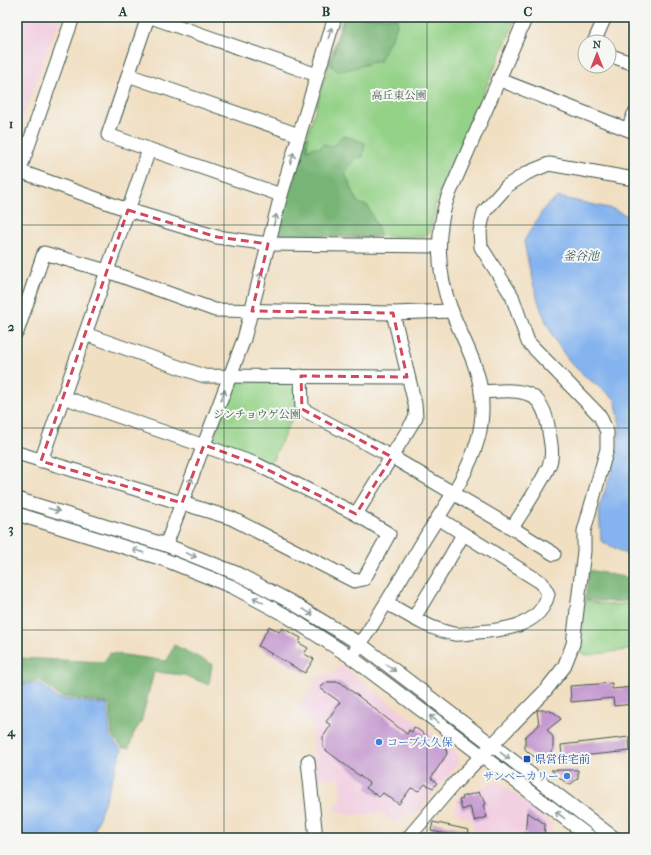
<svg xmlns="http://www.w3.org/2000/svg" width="651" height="855" font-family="'IM FELL French Canon','Noto Serif JP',serif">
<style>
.built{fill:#f2cfe1}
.green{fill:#94d288;stroke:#5a885e}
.forest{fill:#77b474;stroke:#4b7854}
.water{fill:#84b3ef;stroke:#527892}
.building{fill:#c499cf}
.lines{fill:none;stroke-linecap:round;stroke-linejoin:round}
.minor-casing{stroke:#3e5549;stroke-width:15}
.minor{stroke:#fff;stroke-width:13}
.oneway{stroke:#8f9e9a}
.marked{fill:none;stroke:#d1495b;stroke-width:3;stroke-dasharray:8 5;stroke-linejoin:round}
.grid{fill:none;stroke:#1f3d34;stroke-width:1;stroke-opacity:0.55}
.shop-dot{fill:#3f7fe0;stroke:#f6f6f2;stroke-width:1.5}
.transit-dot{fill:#1a4fb4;stroke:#f6f6f2;stroke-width:1.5}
.labels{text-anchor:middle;stroke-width:4;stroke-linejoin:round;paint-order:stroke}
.park-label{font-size:11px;fill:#365b45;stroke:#f6f6f2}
.shop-label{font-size:11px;fill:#366cbe;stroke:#f6f6f2;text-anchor:start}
.transit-label{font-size:11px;fill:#164399;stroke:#f6f6f2;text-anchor:start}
.water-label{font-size:12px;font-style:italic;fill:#385a63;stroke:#f6f6f2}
.neatline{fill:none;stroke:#1f3d34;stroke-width:1.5}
.grid-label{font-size:13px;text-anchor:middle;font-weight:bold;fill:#1f3d34}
</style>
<rect width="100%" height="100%" fill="#f6f6f2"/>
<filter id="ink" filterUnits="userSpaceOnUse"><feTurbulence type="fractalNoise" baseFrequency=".025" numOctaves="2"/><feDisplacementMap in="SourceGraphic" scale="8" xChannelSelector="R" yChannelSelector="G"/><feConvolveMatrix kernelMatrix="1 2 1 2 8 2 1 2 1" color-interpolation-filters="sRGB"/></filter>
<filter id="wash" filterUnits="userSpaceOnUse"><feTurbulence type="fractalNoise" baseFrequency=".012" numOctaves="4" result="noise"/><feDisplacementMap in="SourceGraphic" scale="16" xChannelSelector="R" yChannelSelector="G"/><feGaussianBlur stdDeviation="0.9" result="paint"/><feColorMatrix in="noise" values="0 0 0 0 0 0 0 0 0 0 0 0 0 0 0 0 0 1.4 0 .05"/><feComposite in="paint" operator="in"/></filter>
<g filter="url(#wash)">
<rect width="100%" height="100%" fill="#f1dfc2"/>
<!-- built -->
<g class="built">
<path d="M17 17H60L17 133Z"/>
<path d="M341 665 459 755V762L424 804 422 810 392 822 384 813 351 815 335 811V804L342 801 340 778 315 779 312 728 297 705 308 694 318 677 335 672Z"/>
<path d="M498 781 551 823 552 838H472L473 822 455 811 458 797Z"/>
</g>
<!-- green -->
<g class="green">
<path d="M343 17H497L514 23 436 203 430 232 423 237 279 235 281 223Z"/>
<path d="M239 381 299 383 298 406 273 459 267 463 212 443 233 383Z"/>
<path d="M584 600 610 605 634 603V649L587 655 578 652Z"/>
</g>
<!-- forest -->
<g class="forest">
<path d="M345 17H397V26L380 61C367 63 349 71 337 71L330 64Z"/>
<path d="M343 135 365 143 363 157 355 158 345 173 358 203 368 206 379 231 380 236 368 238 291 235 282 236 278 231 297 168 303 136 308 137 307 150 314 147 320 148 323 144 334 146Z"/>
<path d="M589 570 634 579V600L613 602 585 599Z"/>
<path d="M174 645 212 664 209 685 184 675 154 672 141 722 134 733 129 748H123L112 736 110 704 59 696 40 680 17 685V658L104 662 110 653 167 661Z"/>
</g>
<!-- water -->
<g class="water">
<path d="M558 197 613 209 634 219V556L628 555 601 541 599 508 617 456 620 424 615 399C603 389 588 380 576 368 544 335 532 286 524 241L545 207Z"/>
<path d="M40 683 57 698 108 705 110 737 122 750 92 838H17V685Z"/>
</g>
<g id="blocks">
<!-- building -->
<g class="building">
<path d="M269 626 279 632 282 628 301 638 299 643 308 648 304 654 314 659 305 673 258 646Z"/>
<path d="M327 682H340L407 734 409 730 412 732 414 727 446 749 447 754 431 778 437 783 433 788 425 784 419 791 411 788 399 804 383 793 379 797 366 788 369 783 323 748V737L331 725 326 722 340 702 320 688Z"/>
<path d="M612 683V689L634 687V704L614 706 613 698 571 702 570 686Z"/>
<path d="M537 710H547L555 713 561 719 547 730 553 737V750L546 756 537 758 530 754 525 749V737L539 725Z"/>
<path d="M629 737 630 751 562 758 561 745Z"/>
<path d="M551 770H578V778L571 784H567Z"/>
<path d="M479 792 481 797 483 796 486 804 483 805 487 817 475 821 470 807 462 810 459 800 463 799 462 797Z"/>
<path d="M527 812 545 824 544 838H525Z"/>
<path d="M433 822 469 830 467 838 431 831Z"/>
</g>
</g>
</g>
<g filter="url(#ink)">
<use href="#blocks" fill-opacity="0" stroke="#3e5549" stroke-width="1"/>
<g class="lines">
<!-- minor casing -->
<g class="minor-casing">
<g id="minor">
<path d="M148 17 108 135 281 195"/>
<path d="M151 17 317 75"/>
<path d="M594 42 605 17"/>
<path d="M609 55 634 64"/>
<path d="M128 75 299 135"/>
<path d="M500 80 634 132"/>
<path d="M628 129 634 114"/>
<path d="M19 171 128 210 217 237 268 244 438 246"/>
<path d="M17 178 73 17"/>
<path d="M17 332 44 253 107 271 215 310 393 313 452 311"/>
<path d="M85 334 204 376 407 377"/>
<path d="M301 376 302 409 392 457 512 528C524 509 538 489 548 468 554 457 551 444 549 432 543 385 520 390 481 392"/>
<path d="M63 397 256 464 356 514 416 417 415 404 393 313"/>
<path d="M17 453 231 518 354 581 364 579 389 534 356 514"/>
<path d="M41 461 149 150"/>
<path d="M17 499 166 545 236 573 291 602 360 644 614 838"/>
<path d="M17 514 163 559 233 587 287 616 351 657 591 838"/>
<path d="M512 528 554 554"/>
<path d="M166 545 244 339 281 195 335 17"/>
<path d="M387 603C408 615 429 629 454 634 461 635 471 633 478 632 505 630 541 626 548 594L542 583 438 518"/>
<path d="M414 618C430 590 448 563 463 534"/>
<path d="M351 657C378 619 401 578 425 538 444 507 468 475 478 439 482 424 483 407 481 391 477 362 462 338 452 312 437 274 435 238 447 199L526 17"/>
<path d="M308 761 316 838"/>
<path d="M408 838 453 785 545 691 564 667 573 644 584 551V531L607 449V432L600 416 528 342 512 296 481 247 480 231 484 212 507 186 527 173 549 164 634 179"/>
</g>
</g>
<!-- minor -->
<use href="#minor" class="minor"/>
</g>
<!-- one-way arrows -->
<defs><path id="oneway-shaft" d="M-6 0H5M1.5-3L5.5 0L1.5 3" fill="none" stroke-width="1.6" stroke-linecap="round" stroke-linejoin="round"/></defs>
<g class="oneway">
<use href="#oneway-shaft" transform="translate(330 33) rotate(-73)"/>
<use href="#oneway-shaft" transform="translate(292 158) rotate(-73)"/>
<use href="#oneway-shaft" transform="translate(275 220) rotate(-75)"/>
<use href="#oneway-shaft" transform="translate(260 278) rotate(-76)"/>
<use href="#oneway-shaft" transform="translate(223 395) rotate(-69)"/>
<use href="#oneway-shaft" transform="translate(190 483) rotate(-70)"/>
<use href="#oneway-shaft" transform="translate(54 510) rotate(16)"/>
<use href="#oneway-shaft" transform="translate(138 551) rotate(-162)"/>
<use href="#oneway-shaft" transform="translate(191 555) rotate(22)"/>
<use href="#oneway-shaft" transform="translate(258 600) rotate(-152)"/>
<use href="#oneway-shaft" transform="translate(308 612) rotate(31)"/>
<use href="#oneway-shaft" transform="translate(391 668) rotate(37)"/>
<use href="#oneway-shaft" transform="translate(434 719) rotate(-142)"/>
<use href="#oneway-shaft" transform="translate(505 756) rotate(37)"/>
<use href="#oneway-shaft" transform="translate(560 815) rotate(-143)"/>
</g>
</g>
<!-- marked area -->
<path class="marked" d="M128 210 217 237 268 244 252 311 393 313 407 377 301 376 302 409 392 457 356 514 256 464 204 445 182 503 41 461Z"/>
<!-- grid -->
<path class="grid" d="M224 17V838M427 17V838M17 225H634M17 428H634M17 630H634"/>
<!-- markers -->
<g class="shop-dot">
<circle cx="379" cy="742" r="4"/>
<circle cx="567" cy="776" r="4"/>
</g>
<rect class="transit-dot" x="523" y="755" width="8" height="8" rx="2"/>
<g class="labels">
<!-- park labels -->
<g class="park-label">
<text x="399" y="99">高丘東公園</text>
<text x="257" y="418">ジンチョウゲ公園</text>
</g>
<!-- shop labels -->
<g class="shop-label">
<text x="387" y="746">コープ大久保</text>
<text x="559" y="780" text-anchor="end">サンベーカリー</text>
</g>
<!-- transit labels -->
<g class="transit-label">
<text x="535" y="763">県営住宅前</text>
</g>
<!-- water labels -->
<g class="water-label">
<text x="581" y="260">釜谷池</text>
</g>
</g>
<!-- margin -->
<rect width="651" height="855" fill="none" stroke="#f6f6f2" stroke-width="44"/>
<!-- north arrow -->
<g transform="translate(597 54)"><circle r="19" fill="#f6f6f2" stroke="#a0aca6"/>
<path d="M0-3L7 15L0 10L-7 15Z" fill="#d1495b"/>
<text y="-6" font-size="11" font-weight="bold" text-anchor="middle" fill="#1f3d34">N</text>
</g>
<rect x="22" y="22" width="607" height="811" class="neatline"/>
<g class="grid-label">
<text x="123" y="16">A</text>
<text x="326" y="16">B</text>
<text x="528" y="16">C</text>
<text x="11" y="128">1</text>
<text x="11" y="331">2</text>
<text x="11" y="533">3</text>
<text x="11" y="736">4</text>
</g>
</svg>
